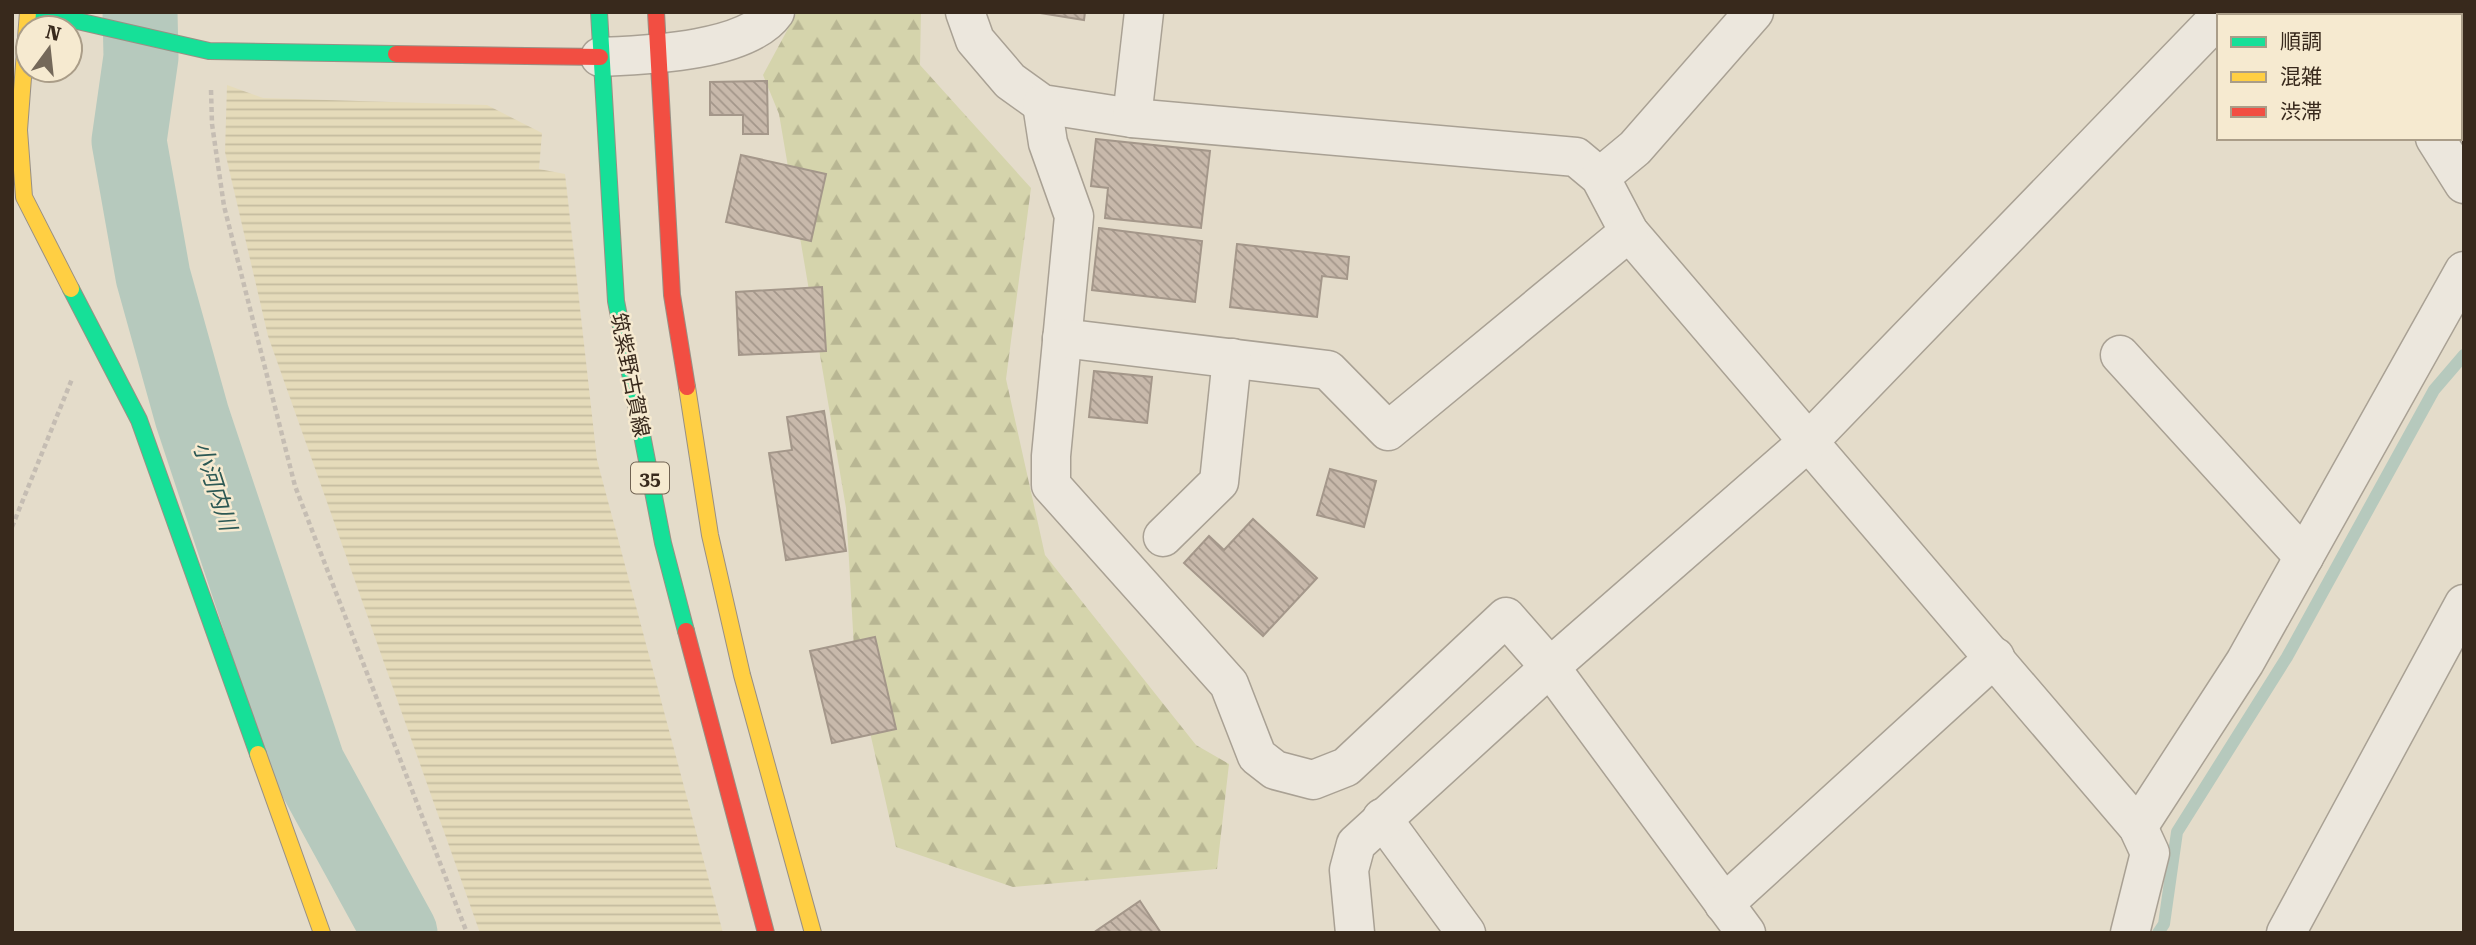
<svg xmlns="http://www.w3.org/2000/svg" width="2476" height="945" font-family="'Roboto Serif','Noto Sans JP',serif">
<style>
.farmland{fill:url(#farmland-rules)}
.forest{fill:url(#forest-firs)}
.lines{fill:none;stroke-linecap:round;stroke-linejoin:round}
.stream{stroke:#b6c9bd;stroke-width:12}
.river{stroke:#b6c9bd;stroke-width:75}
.building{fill:url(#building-back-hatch);stroke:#a4978a;stroke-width:2}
.street-casing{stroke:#a9a194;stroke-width:41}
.fast-casing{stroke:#999084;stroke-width:18}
.slow-casing{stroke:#999084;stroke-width:18}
.jam-casing{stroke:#999084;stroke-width:18}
.path{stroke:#c5bdb3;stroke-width:4.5;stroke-dasharray:5 3.5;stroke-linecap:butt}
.street{stroke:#ece7dd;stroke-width:38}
.fast{stroke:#16e098;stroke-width:16}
.slow{stroke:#ffcf43;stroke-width:16}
.jam{stroke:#f24e42;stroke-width:16}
.labels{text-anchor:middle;stroke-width:5;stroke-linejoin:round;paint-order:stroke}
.shield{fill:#f6ead0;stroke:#716352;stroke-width:2}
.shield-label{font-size:19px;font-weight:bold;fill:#38291c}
.street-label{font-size:21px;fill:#38291c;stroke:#f6ead0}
.water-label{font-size:23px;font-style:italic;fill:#2b5854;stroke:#f6ead0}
</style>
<defs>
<pattern id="farmland-rules" width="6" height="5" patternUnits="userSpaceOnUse" patternTransform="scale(1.75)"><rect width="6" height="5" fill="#e5dbba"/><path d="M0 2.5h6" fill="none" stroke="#c5bc9f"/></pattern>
<pattern id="forest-firs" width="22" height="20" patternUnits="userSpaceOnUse" patternTransform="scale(1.75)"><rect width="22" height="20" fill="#d5d4ac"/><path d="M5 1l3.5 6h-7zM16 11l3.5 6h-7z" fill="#b8b693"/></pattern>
<pattern id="building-back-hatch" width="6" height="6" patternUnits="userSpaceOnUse" patternTransform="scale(1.75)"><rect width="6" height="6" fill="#c8b9ab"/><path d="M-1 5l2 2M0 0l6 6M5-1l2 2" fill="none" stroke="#a3968a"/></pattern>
</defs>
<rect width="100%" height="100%" fill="#e4dcca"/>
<!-- farmland -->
<path class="farmland" d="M227 85 263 98 487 105 542 133 539 169 565 174 597 460 723 933H480L268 336 225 152Z"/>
<!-- forest -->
<path class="forest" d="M797 12H921L920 65 1031 188 1006 379 1045 555 1196 745 1229 764 1217 869 1013 887 896 847 855 666 846 508 779 114 763 75Z"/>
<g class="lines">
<!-- stream -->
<path class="stream" d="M2158 933 2164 924 2177 832 2287 657 2434 390 2464 355"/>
<!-- river -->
<path class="river" d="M140 12 141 57 129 141 153 276 192 416 308 765 400 933"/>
</g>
<!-- building -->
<g class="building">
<path d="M1034 12H1085L1084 20Z"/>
<path d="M767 81 768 134H743V115H710V82Z"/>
<path d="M1096 139 1210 151 1201 228 1105 218 1108 188 1091 186Z"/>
<path d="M741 155 826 174 811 241 726 222Z"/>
<path d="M1099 228 1202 241 1195 302 1092 290Z"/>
<path d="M1237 244 1349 257 1347 279 1322 276 1317 317 1230 307Z"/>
<path d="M822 287 826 351 739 355 736 292Z"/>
<path d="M1094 371 1152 377 1147 423 1089 417Z"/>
<path d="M824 411 846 551 786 560 769 453 792 450 787 417Z"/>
<path d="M1330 469 1376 481 1364 527 1317 515Z"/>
<path d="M1253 519 1317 578 1263 636 1184 563 1209 536 1224 550Z"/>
<path d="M875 637 896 729 832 743 810 651Z"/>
<path d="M1140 901 1161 933H1093Z"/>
</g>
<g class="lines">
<!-- street casing -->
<g class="street-casing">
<g id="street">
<path d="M965 12 975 40 1010 81 1042 104 1132 118 1576 157 1600 177 1629 232 2138 827 2150 853 2130 933"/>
<path d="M2364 12 2366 16"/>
<path d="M600 57C646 55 747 52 775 12"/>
<path d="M1042 104 1048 143 1074 216 1051 456V485L1229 684 1257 756 1275 770 1313 780 1346 767 1506 617 1550 667 1746 933"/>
<path d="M1132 118 1144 12"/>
<path d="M2435 138 2464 184"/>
<path d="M1600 177 1635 148 1754 12"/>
<path d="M1062 338 1328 370 1388 431 1629 232"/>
<path d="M2120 355 2304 557"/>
<path d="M1163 537 1219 482 1232 358"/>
<path d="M1382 818 1466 933"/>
<path d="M2138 827 2245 662 2464 271"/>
<path d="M1724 904 1995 657"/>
<path d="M1355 933 1349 870 1356 844 1550 667 1810 440 2219 17"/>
<path d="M2286 933 2464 604"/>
</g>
</g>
<!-- fast casing -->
<g class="fast-casing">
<g id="fast">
<path d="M38 12 209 51 396 54"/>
<path d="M599 12 616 301 663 543 686 631"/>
<path d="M71 289 139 420 258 754"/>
</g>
</g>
<!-- slow casing -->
<g class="slow-casing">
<g id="slow">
<path d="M28 12 19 130 24 197 71 289"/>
<path d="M687 387 710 535 742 675 813 933"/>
<path d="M258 754 322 933"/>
</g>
</g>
<!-- jam casing -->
<g class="jam-casing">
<g id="jam">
<path d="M656 12 672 295 687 387"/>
<path d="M396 54 600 57"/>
<path d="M686 631 766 933"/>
</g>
</g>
<!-- path -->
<g class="path">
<path d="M211 90 212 124 224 206 295 486 467 933"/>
<path d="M12 527 72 379"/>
</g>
<!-- street -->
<use href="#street" class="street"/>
<!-- fast -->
<use href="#fast" class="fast"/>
<!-- slow -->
<use href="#slow" class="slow"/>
<!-- jam -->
<use href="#jam" class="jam"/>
</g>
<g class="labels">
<!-- shield labels -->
<rect class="shield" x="631" y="462.5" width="38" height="31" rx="5"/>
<g class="shield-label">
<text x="650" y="485">35</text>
</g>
<!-- street labels -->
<g class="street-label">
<text transform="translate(630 375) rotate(79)" y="7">筑紫野古賀線</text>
</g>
<!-- water labels -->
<g class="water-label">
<text transform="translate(215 486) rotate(72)" y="8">小河内川</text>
</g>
</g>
<!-- border -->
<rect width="2476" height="945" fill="none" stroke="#38291c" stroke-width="28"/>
<!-- legend -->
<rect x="2217" y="14" width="245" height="126" fill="#f6ead0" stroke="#aa9d88" stroke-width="2"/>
<rect x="2231" y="37" width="35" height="10" fill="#16e098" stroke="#aa9d88" stroke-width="2"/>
<text x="2280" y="49" font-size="21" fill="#38291c">順調</text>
<rect x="2231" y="72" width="35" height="10" fill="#ffcf43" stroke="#aa9d88" stroke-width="2"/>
<text x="2280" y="84" font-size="21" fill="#38291c">混雑</text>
<rect x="2231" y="107" width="35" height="10" fill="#f24e42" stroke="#aa9d88" stroke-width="2"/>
<text x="2280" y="119" font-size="21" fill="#38291c">渋滞</text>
<!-- north arrow -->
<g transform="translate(49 49) rotate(15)"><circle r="33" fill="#f6ead0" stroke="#aa9d88" stroke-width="2"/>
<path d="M0-5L12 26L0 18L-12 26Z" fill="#746859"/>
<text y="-10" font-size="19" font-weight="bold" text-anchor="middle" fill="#38291c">N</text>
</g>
</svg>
